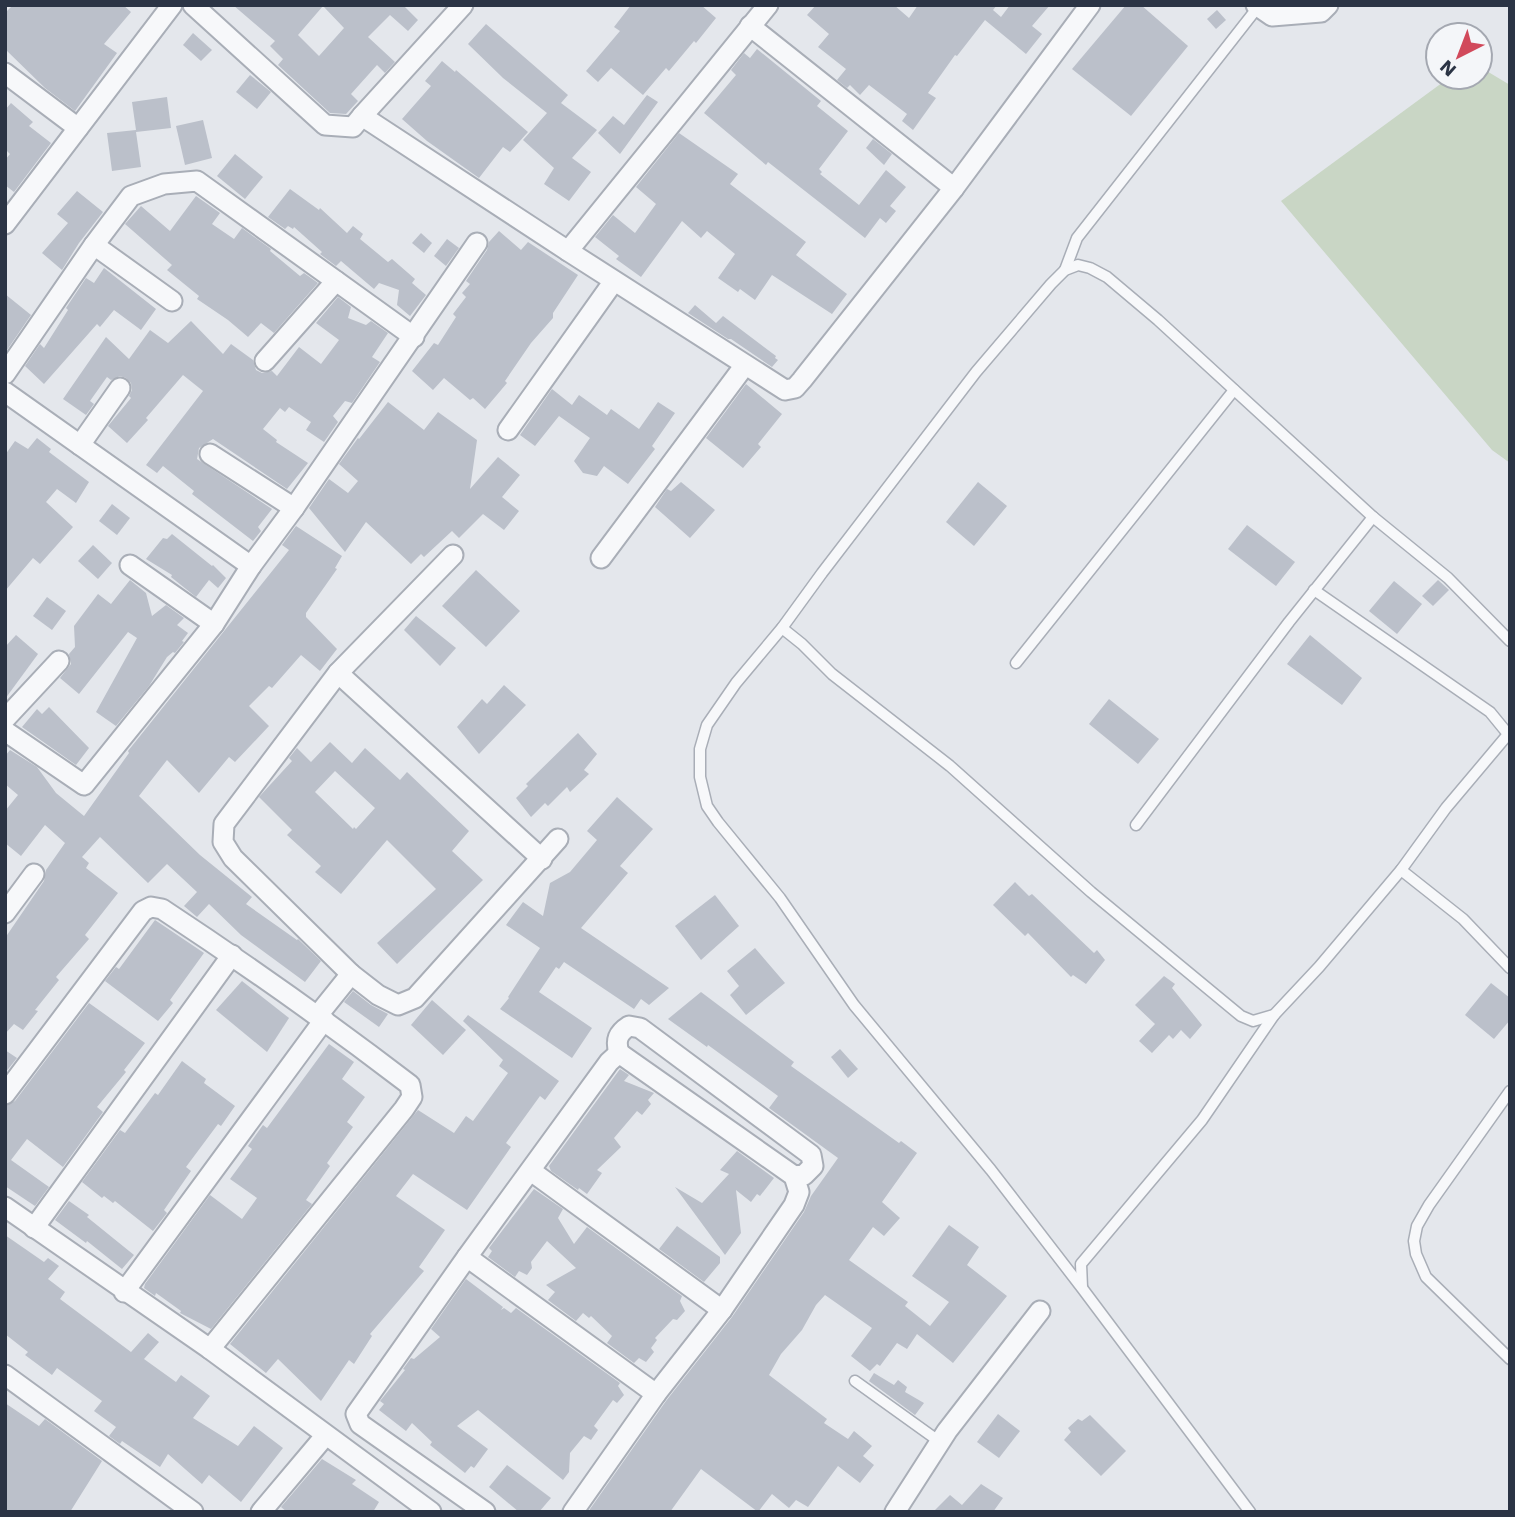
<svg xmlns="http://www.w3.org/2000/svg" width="1515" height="1517" font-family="'Work Sans',sans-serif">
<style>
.green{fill:#c9d6c5}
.building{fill:#bbc0ca;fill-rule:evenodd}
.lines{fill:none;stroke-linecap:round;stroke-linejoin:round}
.lane-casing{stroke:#a9aeb7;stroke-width:13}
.street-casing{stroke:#a9aeb7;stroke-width:23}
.lane{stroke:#f7f8fa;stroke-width:10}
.street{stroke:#f7f8fa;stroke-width:19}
</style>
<rect width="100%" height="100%" fill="#e4e7ec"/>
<!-- green -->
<path class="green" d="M1480 67 1510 85V463L1492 450 1281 201 1450 77H1480Z"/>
<!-- building -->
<g class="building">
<path d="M13 5H123L131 12 104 44 117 53 75 111 45 88 5 49V13Z"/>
<path d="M233 5H403L418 20 408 31 390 15 368 37 395 62 385 73 377 65 351 94 358 101 346 114 330 113 278 65 283 59 270 46 275 41ZM323 6 344 28 319 56 298 35Z"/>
<path d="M631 5H701L716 18 696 43 694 41 669 71 666 68 643 95 611 68 598 82 586 71 620 31 614 27Z"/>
<path d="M816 5H894L909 18 918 5H997L993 10 1001 17 1010 5H1050L1032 26 1042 34 1026 54 985 20 957 56 955 55 928 93 936 98 913 130 902 121 907 114 869 85 860 95 850 85 847 88 837 80 846 69 818 47 829 34 807 15Z"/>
<path d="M1126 5H1141L1188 46 1131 116 1072 69Z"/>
<path d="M1217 10 1226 20 1216 29 1207 19Z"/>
<path d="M486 24 568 95 561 103 597 130 572 158 591 172 569 201 544 184 554 168 523 140 547 113 503 78 468 44Z"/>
<path d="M193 33 212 50 201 61 183 45Z"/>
<path d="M757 49 821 101 817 106 848 131 819 169 822 172 820 174 859 205 886 170 906 187 890 206 896 211 886 223 880 218 865 238 768 162 766 165 704 113 736 75 731 70 744 53 750 58Z"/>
<path d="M442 61 455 72 456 70 528 132 510 152 503 147 479 178 427 141 402 119 431 86 425 81Z"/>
<path d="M250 75 271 92 257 109 236 92Z"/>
<path d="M647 95 658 102 620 154 598 133 613 116 624 125Z"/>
<path d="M167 97 171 128 136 132 141 167 112 171 107 133 136 130 132 102Z"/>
<path d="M11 103 33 122 29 126 51 143 14 192 5 185V160L10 154 5 149V110Z"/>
<path d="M203 120 212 158 185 165 176 126Z"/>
<path d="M679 133 738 174 730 184 806 242 796 255 847 294 832 314 772 275 755 300 740 289 738 292 718 278 735 254 707 231 701 238 682 221 641 277 616 259 619 256 595 237 613 215 635 233 656 204 636 187Z"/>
<path d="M873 139 892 154 884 165 866 148Z"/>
<path d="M235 154 263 177 245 199 217 176Z"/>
<path d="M290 189 319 210 320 208 347 233 353 226 363 234 360 239 388 262 392 259 415 279 412 283 426 295 410 316 397 305 399 290 379 283 374 289 341 261 336 266 320 254 322 252 294 227 293 229 288 226 285 229 268 217Z"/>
<path d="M77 191 103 212 79 243 62 270 42 253 68 223 57 214Z"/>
<path d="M196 196 220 213 212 224 234 239 242 228 271 249 270 251 300 276 304 273 318 283 274 333 261 323 248 337 228 320 197 299 199 296 167 270 172 265 125 224 141 206 170 231Z"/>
<path d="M499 231 521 250 528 242 578 275 553 313V318L531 343 505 381 507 383 485 409 473 398 470 400 444 378 433 390 412 371 434 343 438 345 456 317 453 314 466 297 462 293 470 284 466 281 487 250 489 242Z"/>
<path d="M421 233 432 243 424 253 412 243Z"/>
<path d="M447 239 459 248 446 266 434 256Z"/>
<path d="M104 268 156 309 141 330 114 310 100 327 97 324 44 384 25 366 40 344 44 348 68 310 66 308 86 278 94 283Z"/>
<path d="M5 294 31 315 7 350 5 348Z"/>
<path d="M338 297 351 307 348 318 366 325 371 321 388 333 372 357 380 362 352 403 345 401 333 416 338 422 324 442 306 430 311 422 289 407 285 412 280 408 263 429 277 440 276 442 308 463 287 489 213 439 199 448 197 459 272 509 258 527 261 531 253 541 192 494 194 491 163 466 157 473 146 465 203 391 183 375 146 418 148 420 127 443 108 426 131 398 129 396 132 390 131 383 126 378 120 376 111 380 107 377 90 401 94 404 86 415 63 399 106 337 129 359 150 330 168 343 191 321 223 354 231 344 253 360 256 370 262 373 272 371 277 376 299 347 321 364 339 340 316 323Z"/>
<path d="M695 305 716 323 723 316 776 356 775 358 778 360 772 367 731 339H728L688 313Z"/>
<path d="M746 384 782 414 758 444 761 447 743 468 706 438Z"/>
<path d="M552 389 572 405 579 395 607 415 611 409 639 429 658 402 675 413 652 446 655 449 628 484 604 466 597 476 583 473 574 461 590 438 559 416 535 446 520 435Z"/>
<path d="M388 402 424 430 438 412 477 440 470 489 498 457 520 475 502 497 519 511 504 530 483 514 459 538 452 531 424 557 421 554 411 564 366 522 345 552 309 508 329 479 348 493 358 481 339 464 358 438 359 439Z"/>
<path d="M37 438 51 449 49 452 89 482 76 503 57 489 46 502 73 527 40 564 33 558 5 591V455L15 441 28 449Z"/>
<path d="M681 482 715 510 690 538 655 507 667 489 671 491Z"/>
<path d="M978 482 1007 506 974 546 946 522Z"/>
<path d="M112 504 130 518 117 535 99 521Z"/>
<path d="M1247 525 1295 562 1276 586 1228 549Z"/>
<path d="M296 526 342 556 335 568 337 569 306 613V617L337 649 320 671 301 655 272 688 269 686 249 706 269 726 235 762 229 757 199 793 167 760 139 796 200 855 252 897 246 904 297 940 298 939 321 961 305 982 241 935 209 904 197 917 184 906 197 892 167 864 148 883 100 837 82 857 89 863 86 868 118 893 85 935 89 939 56 977 59 980 35 1010 38 1011 23 1030 14 1024 5 1034V938L44 881 46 870 65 843 45 825 21 856 5 843V811L18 795 5 784V756L10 750 37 767 56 793 84 816 129 753 128 751 289 550 282 545Z"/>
<path d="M172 534 212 566 213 565 226 578 218 588 209 580 196 597 171 577 172 575 146 559 163 538 167 539Z"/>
<path d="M93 545 112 563 98 579 78 561Z"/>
<path d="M476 570 520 611 486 647 442 606Z"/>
<path d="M130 580 146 593 152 616 166 605 184 618 177 625 188 633 182 641 184 642 175 653 173 652 167 657 149 686 116 726 96 712 137 638 128 632 79 694 60 678 71 664 69 654 75 647 74 626 98 594 111 604Z"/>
<path d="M1438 580 1449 590 1433 606 1422 596Z"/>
<path d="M1394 581 1422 604 1397 634 1369 611Z"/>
<path d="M47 597 66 611 52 630 33 616Z"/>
<path d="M416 616 456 648 440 666 404 630Z"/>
<path d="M16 635 38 654 5 699V647Z"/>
<path d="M1310 635 1362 678 1342 705 1287 664Z"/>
<path d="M504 685 526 705 479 754 457 727 482 699 487 704Z"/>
<path d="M1109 699 1159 739 1138 764 1089 724Z"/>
<path d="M49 707 89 748 76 765 22 727 37 709 42 714Z"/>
<path d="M578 733 597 754 584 770 589 774 570 792 567 787 548 806 545 803 531 817 516 798 528 786 526 784Z"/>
<path d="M330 742 352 763 365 748 400 780 407 772 469 831 452 851 483 880 397 964 377 943 436 889 387 840 341 894 315 872 321 866 287 835 292 830 259 797 292 761 289 758 297 748 311 762ZM335 771 375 808 356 829 354 827 353 829 315 792Z"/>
<path d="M617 797 653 829 620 866 628 873 581 928 669 988 649 1005 641 999 634 1009 564 962 559 969 556 967 539 992 592 1028 572 1058 500 1009 509 998 508 997 540 948 506 925 523 902 543 916 550 883 570 872 597 840 587 831Z"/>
<path d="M1015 882 1029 896 1032 894 1094 953 1097 950 1105 960 1086 984 1073 975 1071 977 1028 933 1025 936 993 905Z"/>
<path d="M715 895 739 926 701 960 675 926Z"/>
<path d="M155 920 204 953 170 1000 173 1003 158 1021 105 981 116 967 119 969Z"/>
<path d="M755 948 785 983 746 1015 730 995 739 986 727 971Z"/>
<path d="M1164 976 1175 984 1172 988 1202 1025 1190 1039 1181 1030 1173 1039 1169 1035 1152 1053 1139 1041 1155 1024 1135 1005Z"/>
<path d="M242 981 289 1018 267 1052 216 1010Z"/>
<path d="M1491 983 1510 998V1020L1494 1039 1465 1015Z"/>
<path d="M353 991 371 1005 388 1014 379 1027 344 1002Z"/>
<path d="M701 992 794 1062 791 1066 899 1143 901 1141 917 1153 882 1202 900 1218 884 1236 873 1227 849 1260 908 1302 905 1306 930 1326 949 1302 912 1276 949 1225 979 1247 967 1265 1007 1296 953 1363 917 1334 907 1349 897 1343 880 1366 877 1364 870 1371 851 1356 872 1328 825 1295 816 1305 802 1330 781 1354 769 1375 827 1419 824 1423 848 1439 854 1431 872 1446 863 1456 874 1465 860 1483 838 1466 808 1507 796 1500 789 1508 772 1494 758 1512 701 1469 670 1512H588L666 1401 732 1317 804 1212 811 1196 838 1158 769 1108 778 1096 708 1045 707 1047 668 1019Z"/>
<path d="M432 1000 466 1030 443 1055 411 1025Z"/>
<path d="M89 1003 145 1043 124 1070 126 1072 97 1107 103 1112 63 1167 27 1139 11 1160 49 1187 35 1206 5 1186V1106L15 1101Z"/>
<path d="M468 1015 559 1081 545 1100 540 1096 506 1143 511 1147 467 1210 413 1174 396 1196 445 1230 419 1267 424 1271 370 1334 372 1336 354 1364 349 1360 321 1401 278 1359 266 1373 230 1344 418 1110 454 1133 466 1116 473 1121 508 1073 499 1066 503 1060 463 1021Z"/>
<path d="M329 1044 354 1062 342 1079 365 1097 347 1122 353 1127 327 1163 330 1166 306 1200 312 1204 211 1329 180 1313 181 1311 156 1293 155 1296 144 1288 145 1284 210 1195 242 1219 257 1198 230 1179 252 1149 248 1146 263 1125 267 1128Z"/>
<path d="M840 1049 858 1069 848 1078 831 1057Z"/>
<path d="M5 1050 17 1058 5 1073Z"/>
<path d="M182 1061 206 1079 204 1083 235 1106 221 1126 218 1124 186 1167 191 1171 164 1210 167 1213 153 1231 115 1201 113 1203 104 1196 102 1198 82 1182 120 1130 125 1133 155 1093 158 1095Z"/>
<path d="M620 1069 629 1075 624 1081 654 1093 648 1100 651 1104 642 1115 637 1111 614 1138 621 1147 597 1170 602 1173 587 1194 579 1188 578 1190 551 1171 549 1166Z"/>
<path d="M737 1151 774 1178 760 1196 757 1194 751 1202 736 1190 741 1233 725 1255 675 1187 702 1203 729 1174 720 1170Z"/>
<path d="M534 1189 563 1209 558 1218 574 1244 587 1227 682 1296 680 1301 685 1311 677 1320 673 1319 655 1338 657 1340 651 1348 654 1352 646 1362 639 1358 634 1363 607 1343 612 1336 591 1316 589 1318 583 1313 576 1321 548 1300 555 1292 546 1285 576 1268 547 1241 531 1262 532 1268 527 1275 519 1271 515 1277 488 1257 492 1251 489 1248Z"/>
<path d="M69 1201 89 1215 87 1217 134 1255 122 1269 87 1241 86 1243 55 1220Z"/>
<path d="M677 1226 720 1257V1263L704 1282 659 1249Z"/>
<path d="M5 1235 44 1262 48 1258 59 1266 48 1279 65 1292 60 1299 131 1352 148 1333 159 1342 144 1359 176 1382 181 1375 210 1396 193 1418 238 1446 254 1426 283 1448 241 1502 209 1475 202 1484 168 1454 160 1467 122 1441 120 1444 109 1436 116 1427 94 1411 102 1401 57 1368 52 1375 25 1355 28 1352 5 1334Z"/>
<path d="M466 1279 503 1307 501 1310 504 1308 511 1313 516 1308 620 1383 618 1386 624 1395 617 1403 613 1400 594 1426 598 1430 591 1440 584 1436 570 1453 569 1472 563 1480 478 1410 457 1426 488 1449 474 1468 471 1466 465 1473 430 1445 432 1442 412 1423 406 1431 379 1410 384 1404 380 1401 405 1370 403 1369 411 1358 414 1359 440 1337 431 1329Z"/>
<path d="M874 1373 894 1385 898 1380 907 1387 905 1392 924 1403 915 1415 869 1381Z"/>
<path d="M5 1403 39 1426 45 1419 102 1461 70 1512H5Z"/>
<path d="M998 1414 1020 1431 999 1458 977 1442Z"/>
<path d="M1090 1415 1126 1451 1101 1476 1064 1440 1071 1432 1068 1428 1078 1419 1082 1421Z"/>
<path d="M322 1459 356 1480 352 1484 379 1502 373 1512H287L281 1507Z"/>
<path d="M507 1465 551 1498 539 1512H519L489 1487Z"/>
<path d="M981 1484 1003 1498 993 1512H933L950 1495 962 1505Z"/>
</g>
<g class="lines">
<!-- lane casing -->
<g class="lane-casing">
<g id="lane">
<path d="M1065 270 1077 238 1258 7"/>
<path d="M1314 590 1490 712 1508 734"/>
<path d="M782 628 802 644 832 674 950 766 1091 892 1241 1016 1253 1021 1274 1015"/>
<path d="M1016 663 1234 390"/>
<path d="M1136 825 1289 622 1373 517"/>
<path d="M1401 870 1463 919 1510 968"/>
<path d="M1510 1091 1429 1205 1417 1226 1414 1241 1416 1254 1426 1277 1510 1359"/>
<path d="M1082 1287 1081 1264 1202 1120 1274 1015 1319 967 1401 870 1446 808 1510 732"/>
<path d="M855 1381 940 1442"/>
<path d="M1250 1512 1082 1288 991 1170 854 1005 780 898 718 822 707 806 700 777V749L707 725 736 683 782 628 822 573 976 372 1051 284 1065 270 1078 265 1090 268 1107 277 1158 320 1373 517 1448 578 1510 641"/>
</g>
</g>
<!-- street casing -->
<g class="street-casing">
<g id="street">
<path d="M193 5 325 125 353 127 362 116 568 251 785 390 795 388 802 380 954 188 1090 5"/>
<path d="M1256 5 1272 16 1321 12 1328 5"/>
<path d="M750 26 954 188"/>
<path d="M5 73 78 128"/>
<path d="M362 116 463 5"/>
<path d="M5 224 172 5"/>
<path d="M94 245 172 301"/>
<path d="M568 251 768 5"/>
<path d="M265 361 336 281"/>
<path d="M5 374 94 245 131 196 164 184 197 181 414 337"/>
<path d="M5 392 251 566"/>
<path d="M508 430 614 281"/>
<path d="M80 445 120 388"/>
<path d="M210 454 294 508"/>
<path d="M453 555 338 673 224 824 223 842 233 858 351 974 378 995 398 1005 415 998 558 839"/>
<path d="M601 558 745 365"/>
<path d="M130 565 214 624"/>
<path d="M338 673 542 859"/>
<path d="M5 719 59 661"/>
<path d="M5 731 84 785 214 624 251 566 294 508 477 243"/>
<path d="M5 913 34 874"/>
<path d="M318 1015 351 974"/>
<path d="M619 1053C615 1040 618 1033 629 1026L640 1028 811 1155 813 1166 804 1175 794 1176"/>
<path d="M5 1094 143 911 151 907 162 909C247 965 329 1023 410 1085L412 1097 404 1109 210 1349"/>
<path d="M531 1171 722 1310"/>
<path d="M5 1207 210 1349 431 1512"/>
<path d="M34 1228 232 955"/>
<path d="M467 1257 656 1394"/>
<path d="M124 1292 324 1020"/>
<path d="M5 1375 193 1512"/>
<path d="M261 1512 325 1436"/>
<path d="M485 1512 360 1424 356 1414 467 1257 609 1062 619 1053 794 1176 799 1192 794 1205 722 1310 656 1394 573 1512"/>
<path d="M895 1512 947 1431 1040 1311"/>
</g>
</g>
<!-- lane -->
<use href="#lane" class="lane"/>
<!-- street -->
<use href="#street" class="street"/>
</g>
<!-- border -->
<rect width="1515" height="1517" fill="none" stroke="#2b3445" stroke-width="14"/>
<!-- north arrow -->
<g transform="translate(1459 56) rotate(222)"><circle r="33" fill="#f4f6f9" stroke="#a4a8b1" stroke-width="2"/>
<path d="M0-5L12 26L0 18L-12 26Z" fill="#d1495b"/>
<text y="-10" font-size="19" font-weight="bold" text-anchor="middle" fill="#2b3445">N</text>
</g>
</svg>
